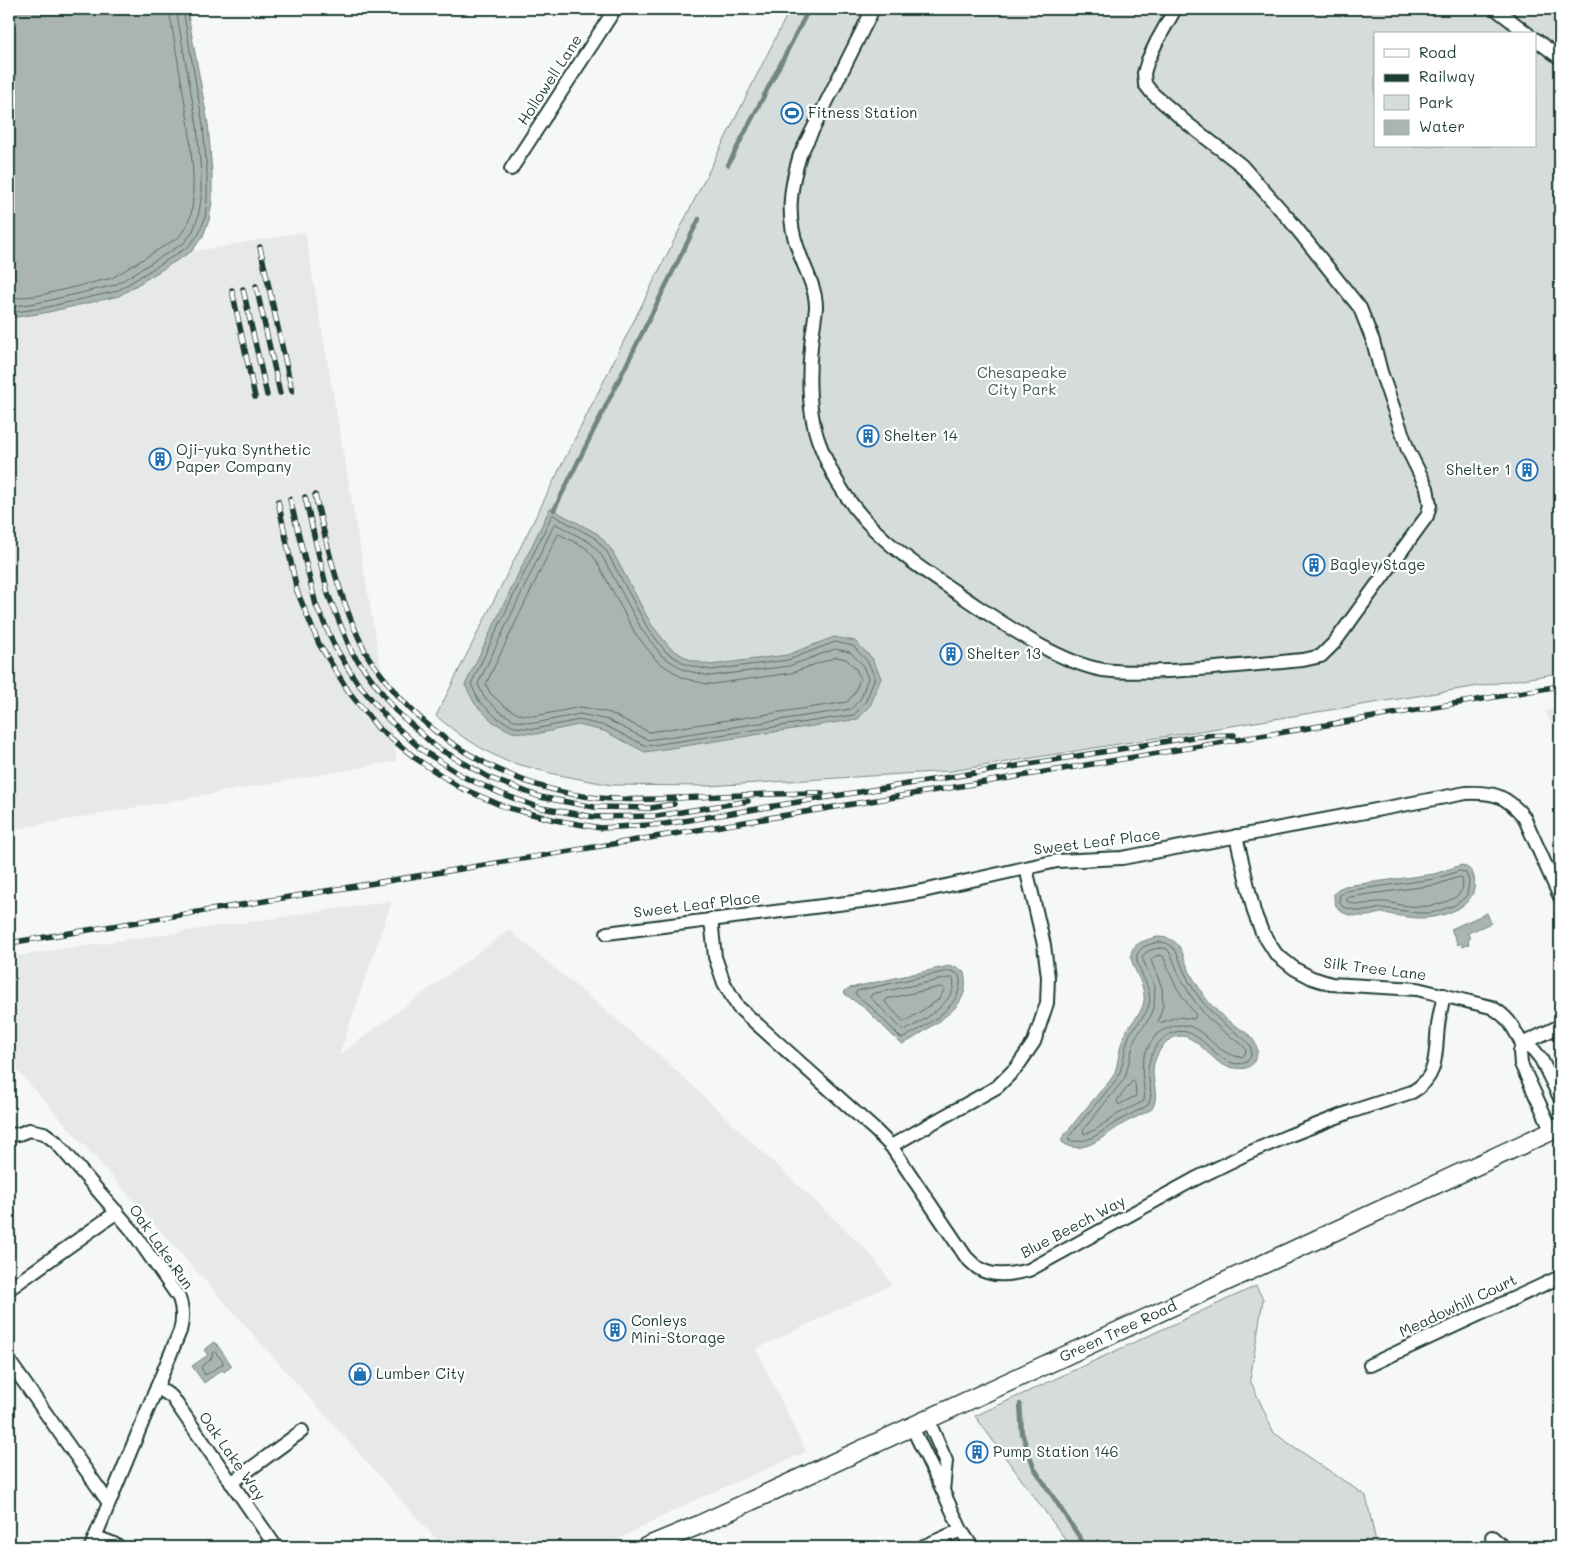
<svg xmlns="http://www.w3.org/2000/svg" width="1569" height="1556" font-family="Mali,sans-serif">
<style>
.built{fill:#e6e9e8}
.green{fill:#d6dcdb;stroke:#7a8c88;fill-rule:evenodd}
.water{fill:#aab5b1;stroke:#72857f}
.lines{fill:none;stroke-linecap:round;stroke-linejoin:round}
.shore{stroke:#576d66;stroke-width:1}
.stream{stroke:#72857f;stroke-width:4.5}
.street-casing{stroke:#1f3d34;stroke-width:16}
.secondary-casing{stroke:#1f3d34;stroke-width:21}
.street{stroke:#fff;stroke-width:12}
.secondary{stroke:#fff;stroke-width:18}
.rail-casing{stroke:#1f3d34;stroke-width:5.5}
.rail{stroke:#fff;stroke-width:4;stroke-dasharray:11;stroke-linecap:butt}
.labels{text-anchor:middle;stroke-width:4.5;stroke-linejoin:round;paint-order:stroke}
.street-label{font-size:15px;fill:#1f3d34;stroke:#fff}
.poi-label{font-size:15px;fill:#1f3d34;stroke:#fff;text-anchor:start}
.park-label{font-size:15px;fill:#445d55;stroke:#fff}
</style>
<rect width="100%" height="100%" fill="#f6f7f7"/>
<filter id="ink" filterUnits="userSpaceOnUse"><feTurbulence type="fractalNoise" baseFrequency=".02" numOctaves="2"/><feDisplacementMap in="SourceGraphic" scale="10" xChannelSelector="R" yChannelSelector="G"/><feConvolveMatrix kernelMatrix="1 2 1 2 8 2 1 2 1" color-interpolation-filters="sRGB"/></filter>
<g filter="url(#ink)">
<!-- built -->
<g class="built">
<path d="M305 232 397 761 9 830V284Z"/>
<path d="M1560 708V741L1545 711Z"/>
<path d="M392 901 339 1055 509 930 665 1060 871 1254 892 1284 756 1349 806 1452 693 1501 602 1547H443L9 1061V957Z"/>
</g>
<!-- green -->
<g class="green">
<path d="M790 9H1560V673L951 771 708 786 611 785 554 774 506 761 486 751 460 735 436 716ZM1375 34H1535V146H1375Z"/>
<path d="M1256 1286 1263 1299 1250 1380 1274 1433 1366 1496 1377 1547H1071L975 1416Z"/>
</g>
<!-- water -->
<g class="water">
<path d="M9 9H187L208 124 212 173V201L209 220 203 236 192 251 119 296 44 313 9 318Z"/>
<path d="M550 508 598 534 611 549 651 624 670 648 690 660 710 665 787 655 834 637 855 641 872 658 881 678 871 704 858 719 645 752 604 731 578 725 536 734 512 732 493 722 475 704 465 685Z"/>
<path d="M1461 865C1468 867 1472 870 1474 877 1480 907 1443 918 1420 918 1414 918 1407 917 1401 916 1395 916 1388 913 1382 913 1377 913 1372 916 1367 916 1350 917 1333 914 1334 894L1338 889 1345 886 1434 874Z"/>
<path d="M1487 913 1491 923 1468 933 1470 939 1468 940 1469 944 1463 947 1461 943 1458 945 1451 929Z"/>
<path d="M1158 937C1182 938 1181 952 1189 970 1191 975 1195 981 1198 986 1206 1001 1218 1013 1231 1023 1240 1029 1252 1034 1256 1045 1259 1052 1256 1058 1253 1063 1249 1069 1242 1069 1236 1068 1231 1068 1225 1066 1221 1064 1211 1057 1193 1035 1181 1036 1173 1036 1167 1041 1162 1047 1157 1054 1153 1063 1153 1071 1153 1084 1159 1097 1152 1109 1142 1115 1131 1119 1121 1125 1105 1135 1081 1158 1062 1142V1138C1074 1123 1086 1108 1099 1093 1104 1087 1112 1080 1115 1072 1119 1060 1119 1046 1125 1034 1129 1024 1140 1016 1143 1005 1152 976 1102 948 1158 937Z"/>
<path d="M949 966 957 967 964 972C970 999 954 1011 933 1025 923 1032 914 1039 903 1044L899 1042 867 1010 845 994 844 991 850 988Z"/>
<path d="M215 1342 232 1366 224 1372 222 1370 204 1383 192 1366 208 1355 204 1350Z"/>
</g>
<g class="lines">
<!-- shore -->
<g class="shore">
<path d="M9 299 41 295 112 278 179 237 186 227 191 215 193 200V174L189 127 169 9"/>
<path d="M9 307 42 302 115 285 184 243 193 231 198 217 201 200V174L197 126 176 9"/>
<path d="M9 313 43 308 117 291 188 247 199 234 205 218 207 200V173L203 125 183 9"/>
<path d="M553 515 595 538 607 552 647 627 666 652 687 665 711 670 788 660 835 642 853 646 867 661 875 677 866 701 854 715 646 746 606 726 579 720 535 729 514 727 496 717 479 701 471 684 551 517Z"/>
<path d="M556 524 591 543 602 556 642 630 662 656 684 670 710 676 789 666 835 649 850 652 862 664 868 678 861 698 851 709 648 740 608 720 580 714 535 723 516 721 500 712 484 697 478 684 554 525Z"/>
<path d="M559 534 586 548 596 560 635 633 657 661 683 678 706 684H713L791 673 836 657 846 659 856 669 860 679 854 694 847 702 649 732 610 713 581 707 535 716 518 714 504 706 490 693 486 684 557 536Z"/>
<path d="M1460 871 1466 873 1469 881 1467 895 1463 899 1455 905 1441 910 1431 913H1419L1382 908 1367 911H1359L1343 907 1339 901 1340 895 1346 891 1434 879Z"/>
<path d="M1460 877 1462 878C1464 887 1462 893 1454 898 1438 907 1420 908 1402 905 1396 904 1389 902 1383 902 1370 901 1357 909 1346 900L1349 897 1435 885Z"/>
<path d="M1159 942C1171 942 1176 949 1180 961 1189 987 1206 1010 1228 1027 1236 1033 1245 1038 1251 1047V1056L1247 1062C1217 1074 1202 1021 1172 1033 1164 1036 1160 1041 1155 1048 1151 1055 1148 1063 1148 1071 1148 1082 1154 1095 1148 1105 1140 1111 1129 1114 1120 1120 1101 1130 1094 1143 1070 1141L1069 1137C1080 1123 1091 1109 1103 1096 1108 1089 1116 1082 1119 1074 1125 1061 1124 1047 1130 1034 1136 1024 1146 1016 1149 1005 1155 977 1112 951 1159 942Z"/>
<path d="M1159 948H1165L1168 950 1172 957 1179 975 1191 996 1205 1015 1224 1032 1240 1043 1246 1049 1245 1054 1242 1057C1209 1056 1202 1010 1163 1030 1153 1035 1145 1051 1143 1062 1140 1075 1146 1088 1144 1101L1116 1115 1095 1130 1084 1134 1083 1130 1125 1078 1135 1038 1151 1016 1154 1007 1155 987 1142 958C1144 951 1153 949 1159 948Z"/>
<path d="M1160 955 1163 956C1167 963 1168 971 1172 978 1178 991 1187 1003 1196 1015L1194 1019 1177 1017 1160 1023 1158 1022 1163 1005 1162 988 1151 960 1154 957Z"/>
<path d="M949 971C957 972 961 975 960 983 960 1008 923 1028 903 1038H901L870 1006 855 994 857 991Z"/>
<path d="M949 978H953C960 1000 920 1023 904 1031L870 997 872 994Z"/>
<path d="M941 987 944 988V990L938 1000 906 1021H903L885 1002 887 999Z"/>
<path d="M1133 1081 1135 1083 1136 1096 1120 1104H1118L1117 1101Z"/>
<path d="M215 1352 223 1361V1364L207 1374 205 1375 201 1367 211 1359 213 1353Z"/>
</g>
<!-- stream -->
<g class="stream">
<path d="M728 165 809 9"/>
<path d="M554 510 699 219"/>
<path d="M1020 1404 1022 1433 1034 1468 1086 1547"/>
</g>
<!-- street casing -->
<g class="street-casing">
<g id="street">
<path d="M873 9 800 155C790 187 786 217 798 249 804 268 816 287 816 307 815 320 812 333 811 346 808 378 808 415 820 445 830 472 846 499 865 520 896 554 937 579 975 605 1010 628 1061 663 1103 670 1124 673 1147 672 1168 671 1213 669 1258 664 1303 660L1321 656 1335 642 1427 516 1430 505 1427 488 1408 450 1381 372 1373 341 1360 308 1289 219 1241 165 1188 124 1152 93 1145 84 1144 73 1148 60 1157 41 1175 9"/>
<path d="M1496 9 1528 34"/>
<path d="M1535 39 1560 58"/>
<path d="M511 169 615 9"/>
<path d="M1236 836 1254 912 1262 932 1276 954 1295 969 1312 978 1331 984 1417 989 1491 1007C1509 1017 1513 1027 1522 1044L1560 1026"/>
<path d="M711 919 715 957 724 983 738 1007 876 1131 891 1146 966 1257C970 1261 974 1265 978 1268 993 1278 1013 1274 1029 1270L1195 1179 1246 1154 1288 1136 1350 1112 1412 1092C1439 1077 1435 1053 1438 1026 1439 1016 1442 1005 1444 995"/>
<path d="M607 933 878 899 923 891 1057 861 1122 858 1466 793C1493 792 1506 795 1524 817L1560 897"/>
<path d="M1552 1131 1521 1064 1520 1052 1522 1044 1533 1049 1541 1059 1560 1098"/>
<path d="M9 1135 19 1134 29 1130 44 1133 56 1142 131 1229 179 1298C183 1309 183 1320 180 1331L91 1547"/>
<path d="M891 1146 997 1087 1017 1067 1034 1042 1047 1003 1048 977 1044 945 1026 868"/>
<path d="M9 1289 117 1212"/>
<path d="M9 1361 109 1503"/>
<path d="M1370 1365 1560 1277"/>
<path d="M157 1387 172 1397 276 1547"/>
<path d="M912 1427 943 1491 946 1461 928 1420"/>
<path d="M231 1483 302 1431"/>
<path d="M943 1491 961 1530 972 1547"/>
<path d="M96 1537 112 1543 119 1547"/>
<path d="M1492 1537 1503 1547"/>
<path d="M922 1547 961 1530"/>
</g>
</g>
<!-- secondary casing -->
<g class="secondary-casing">
<g id="secondary">
<path id="s1" d="M646 1547 699 1525 1560 1127"/>
</g>
</g>
<!-- street -->
<use href="#street" class="street"/>
<!-- secondary -->
<use href="#secondary" class="secondary"/>
<!-- rail casing -->
<g class="rail-casing">
<g id="rail">
<path d="M260 247 292 391"/>
<path d="M256 286 280 393"/>
<path d="M243 289 267 395"/>
<path d="M232 290 255 397"/>
<path d="M315 495C328 550 340 602 366 653 371 662 378 670 384 678 432 744 517 790 599 798 625 801 652 799 678 798 726 796 774 793 822 793"/>
<path d="M305 497 328 594 352 653 395 710 436 747 490 778 540 797 594 807 651 808 674 804"/>
<path d="M290 499 316 605 335 647 356 681 388 719 422 750 464 777 502 794 541 808 594 817 657 816 748 801"/>
<path d="M278 501 297 591 319 644 349 692 378 728 418 760 459 787 505 807 555 820 601 828 665 824 1199 736 1234 735"/>
<path d="M9 943 625 842 1560 686"/>
</g>
</g>
<!-- rail -->
<use href="#rail" class="rail"/>
</g>
</g>
<!-- icons -->
<defs>
<g id="stadium-ring" transform="scale(1.125)"><circle r="9.5" fill="#fff" stroke="#1f6fb2" stroke-width="1.5"/><path d="M0-5a6.5 5 0 1 0 0 10a6.5 5 0 1 0 0-10ZM-3.5-1.8h7v3.6h-7Z" fill="#1f6fb2"/></g>
<g id="building-ring" transform="scale(1.125)"><circle r="9.5" fill="#fff" stroke="#1f6fb2" stroke-width="1.5"/><path d="M-4-6H4V6H1V3H-1V6H-4ZM-2.5-4.3h1.7v1.8h-1.7ZM.8-4.3h1.7v1.8H.8ZM-2.5-1h1.7V.8h-1.7ZM.8-1h1.7V.8H.8Z" fill="#1f6fb2"/></g>
<g id="shop-ring" transform="scale(1.125)"><circle r="9.5" fill="#fff" stroke="#1f6fb2" stroke-width="1.5"/><path d="M-5-2.5h2.3a2.7 3.5 0 0 1 5.4 0H5L5.5 6h-11ZM-1.5-2.5h3a1.5 2.3 0 0 0-3 0Z" fill="#1f6fb2"/></g>
</defs>
<g fill-rule="evenodd">
<use href="#stadium-ring" x="792" y="113"/>
<use href="#building-ring" x="868" y="436"/>
<use href="#building-ring" x="160" y="459"/>
<use href="#building-ring" x="1527" y="470"/>
<use href="#building-ring" x="1314" y="565"/>
<use href="#building-ring" x="951" y="654"/>
<use href="#building-ring" x="615" y="1330"/>
<use href="#shop-ring" x="360" y="1374"/>
<use href="#building-ring" x="977" y="1452"/>
</g>
<g class="labels">
<!-- street labels -->
<g class="street-label">
<text transform="translate(550 80) rotate(-57)" y="5">Hollowell Lane</text>
<text transform="translate(1097 842) rotate(-7)" y="5">Sweet Leaf Place</text>
<text transform="translate(697 905) rotate(-7)" y="5">Sweet Leaf Place</text>
<text transform="translate(1375 969) rotate(7)" y="5">Silk Tree Lane</text>
<text transform="translate(1073 1227) rotate(-28)" y="5">Blue Beech Way</text>
<text transform="translate(161 1247) rotate(55)" y="5">Oak Lake Run</text>
<text transform="translate(1458 1306) rotate(-25)" y="5">Meadowhill Court</text>
<text dy="5" stroke="none"><textPath href="#s1" startOffset="519">Green Tree Road</textPath></text>
<text transform="translate(232 1456) rotate(55)" y="5">Oak Lake Way</text>
</g>
<!-- poi labels -->
<g class="poi-label">
<text x="808" y="118">Fitness Station</text>
<text x="884" y="441">Shelter 14</text>
<text x="176" y="455">Oji-yuka Synthetic<tspan x="176" dy="17">Paper Company</tspan></text>
<text x="1511" y="475" text-anchor="end">Shelter 1</text>
<text x="1330" y="570">Bagley Stage</text>
<text x="967" y="659">Shelter 13</text>
<text x="631" y="1326">Conleys<tspan x="631" dy="17">Mini-Storage</tspan></text>
<text x="376" y="1379">Lumber City</text>
<text x="993" y="1457">Pump Station 146</text>
</g>
<!-- park labels -->
<g class="park-label">
<text x="1022" y="378">Chesapeake<tspan x="1022" dy="17">City Park</tspan></text>
</g>
</g>
<!-- margin -->
<rect width="1569" height="1556" fill="none" stroke="#fff" stroke-width="30"/>
<rect x="15" y="15" width="1539" height="1526" fill="none" stroke="#1f3d34" stroke-width="2" filter="url(#ink)"/>
<!-- legend -->
<rect x="1374" y="32" width="162" height="115" fill="#ffffff" stroke="#a5b1ae"/>
<rect x="1384" y="49" width="25" height="8" fill="#ffffff" stroke="#a5b1ae"/>
<text x="1419" y="58" font-size="15" fill="#1f3d34">Road</text>
<rect x="1384" y="74" width="25" height="8" fill="#1f3d34" stroke="#a5b1ae"/>
<text x="1419" y="82" font-size="15" fill="#1f3d34">Railway</text>
<rect x="1384" y="95" width="25" height="15" fill="#d6dcdb" stroke="#a5b1ae"/>
<text x="1419" y="108" font-size="15" fill="#1f3d34">Park</text>
<rect x="1384" y="120" width="25" height="15" fill="#aab5b1" stroke="#a5b1ae"/>
<text x="1419" y="132" font-size="15" fill="#1f3d34">Water</text>
</svg>
